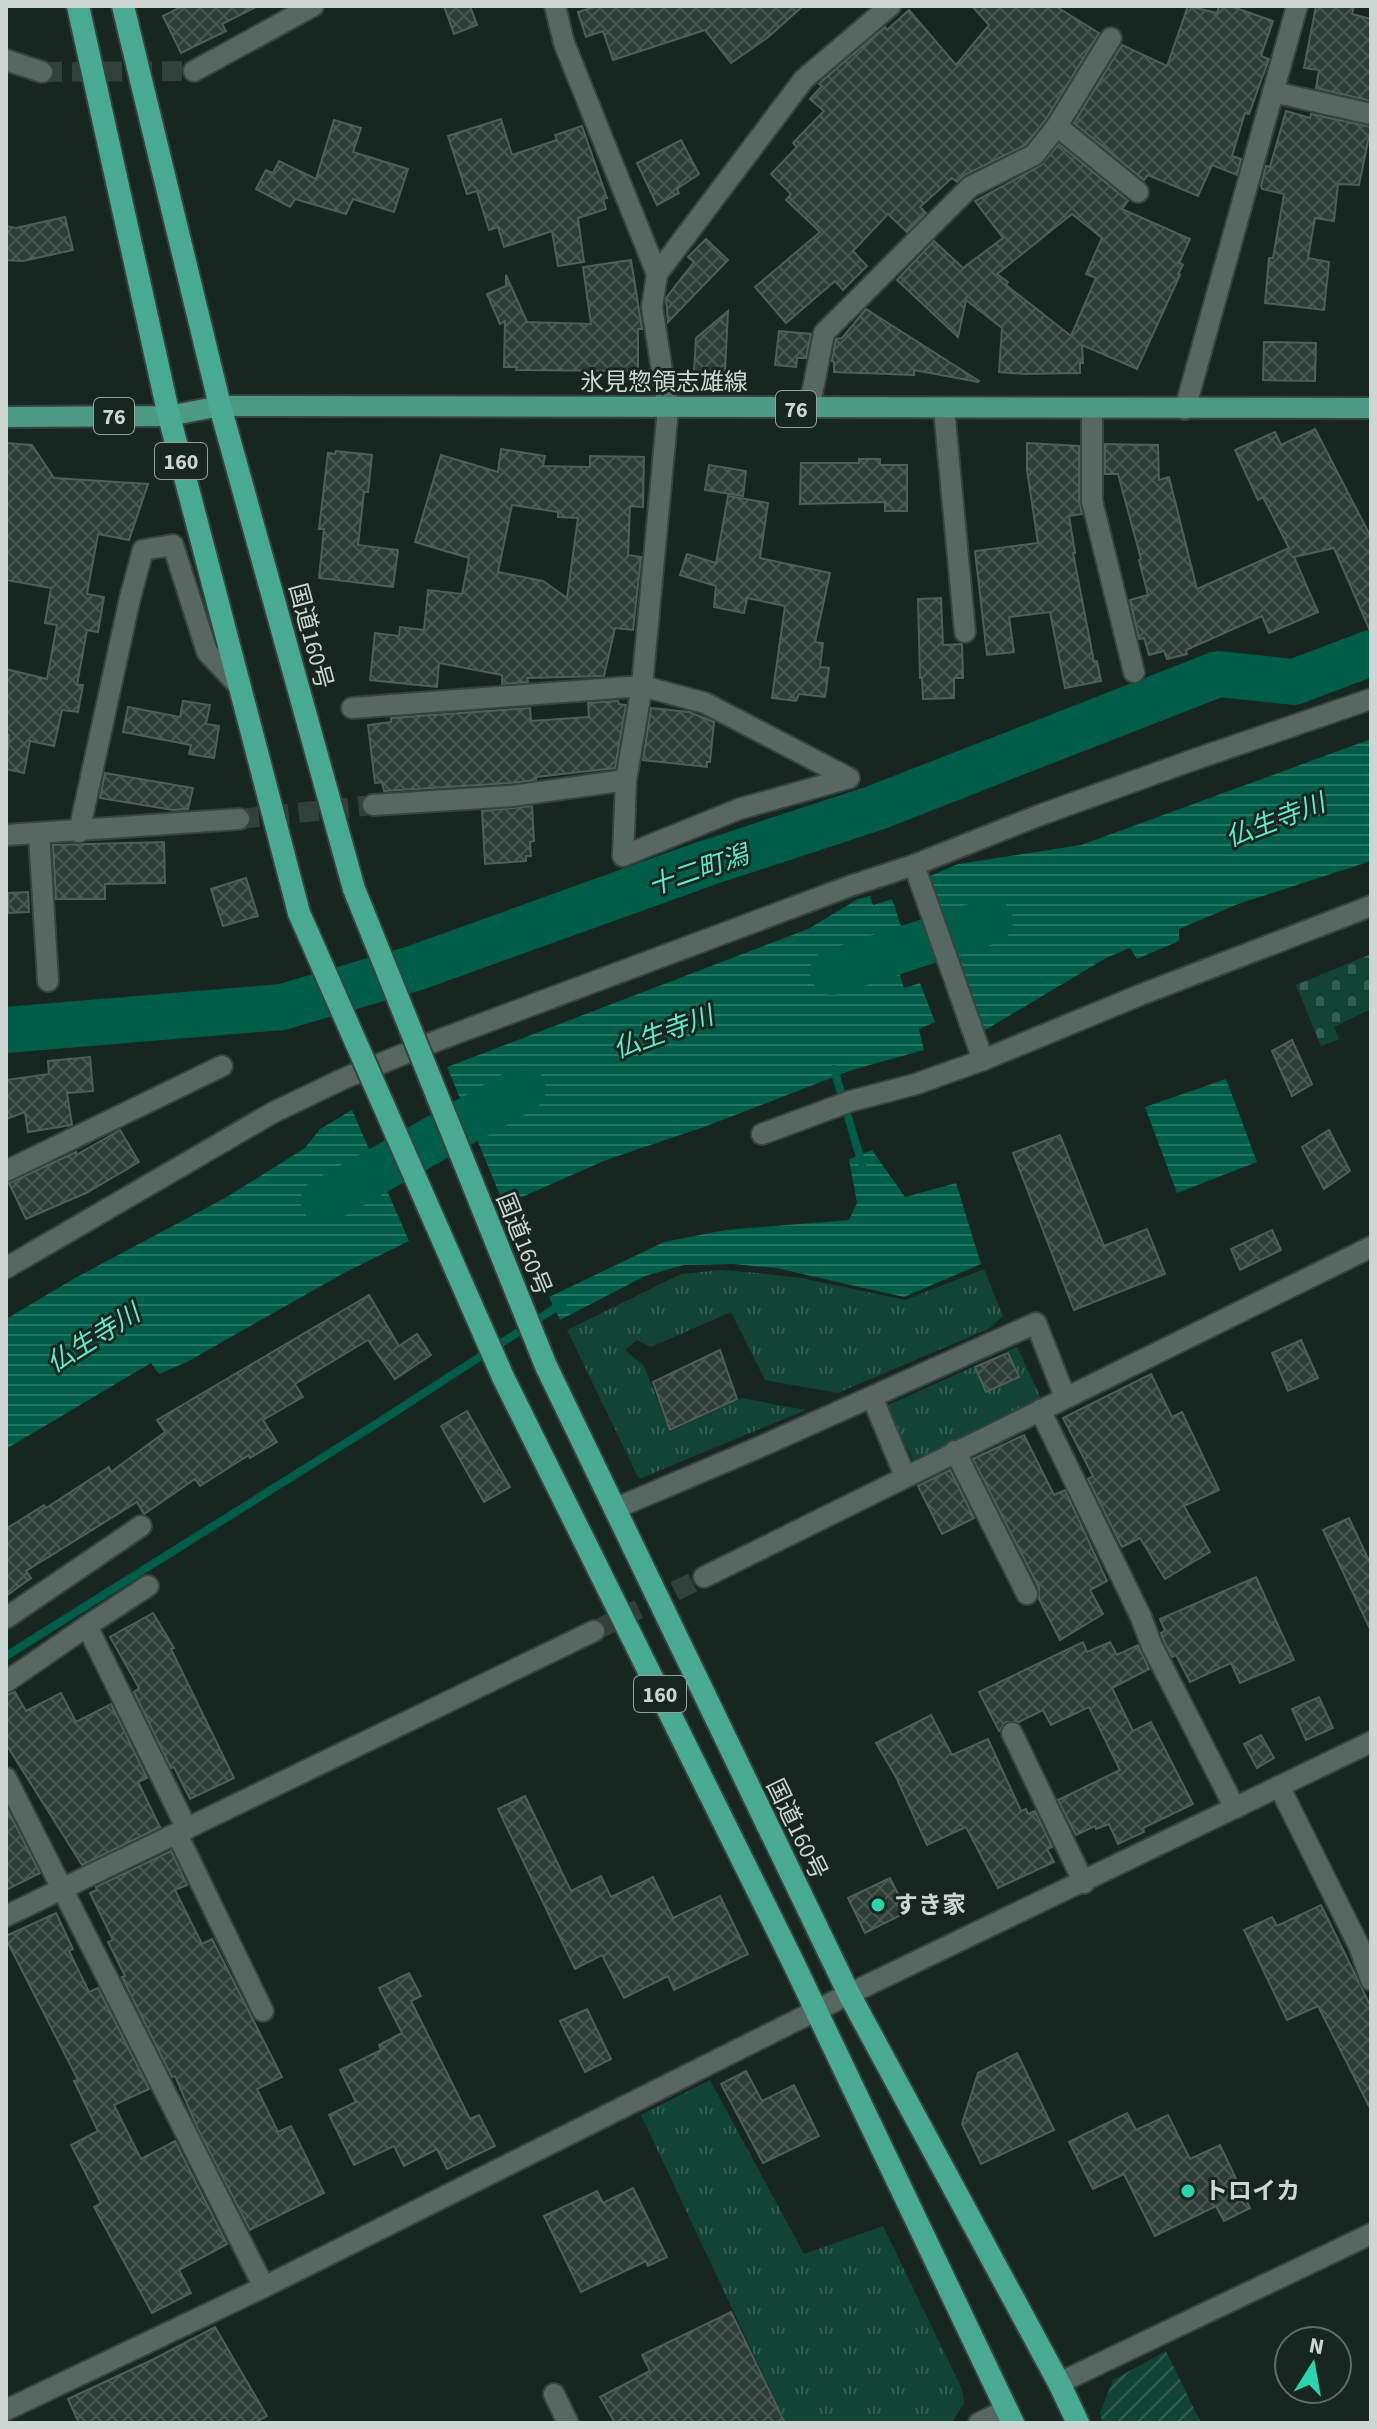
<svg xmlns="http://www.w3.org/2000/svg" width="1377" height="2429" font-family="'Source Sans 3','Noto Sans JP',sans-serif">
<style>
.grass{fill:url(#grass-tufts)}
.cemetery{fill:url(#cemetery-stones)}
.garden{fill:url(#garden-furrows)}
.water{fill:url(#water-rules)}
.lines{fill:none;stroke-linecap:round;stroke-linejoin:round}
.stream{stroke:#005d48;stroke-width:8}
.river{stroke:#005d48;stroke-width:46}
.building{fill:url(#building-cross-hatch);stroke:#4e5f59;stroke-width:2;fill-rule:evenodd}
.minor-tunnel{stroke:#32403c;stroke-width:20;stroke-dasharray:20 10;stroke-linecap:butt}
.minor-casing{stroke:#38433f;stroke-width:24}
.tertiary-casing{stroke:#38433f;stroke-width:24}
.primary-casing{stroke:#38433f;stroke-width:24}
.trunk-casing{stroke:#38433f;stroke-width:26}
.minor{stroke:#576862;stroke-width:20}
.tertiary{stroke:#576862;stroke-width:20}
.primary{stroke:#4c9a84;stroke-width:20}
.trunk{stroke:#48aa90;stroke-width:22}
.trunk-bridge-casing{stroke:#38433f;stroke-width:26;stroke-linecap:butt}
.trunk-bridge{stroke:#48aa90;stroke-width:22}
.poi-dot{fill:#2bd5ac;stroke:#172621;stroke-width:3}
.labels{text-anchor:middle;stroke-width:6;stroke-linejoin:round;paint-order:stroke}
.shield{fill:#172621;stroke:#96a19e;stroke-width:2}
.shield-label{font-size:22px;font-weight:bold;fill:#cdd6d3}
.street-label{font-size:24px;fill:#cdd6d3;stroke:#172621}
.poi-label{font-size:24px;font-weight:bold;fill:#cdd6d3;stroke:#172621;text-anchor:start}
.water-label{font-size:26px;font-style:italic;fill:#60ecc5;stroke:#172621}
</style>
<defs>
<pattern id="grass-tufts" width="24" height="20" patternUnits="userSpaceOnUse" patternTransform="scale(2)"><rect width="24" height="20" fill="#124436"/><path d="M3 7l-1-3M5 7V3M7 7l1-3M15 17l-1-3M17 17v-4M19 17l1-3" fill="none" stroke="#335e52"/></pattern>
<pattern id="cemetery-stones" width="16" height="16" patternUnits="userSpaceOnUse" patternTransform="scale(2)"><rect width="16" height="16" fill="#124436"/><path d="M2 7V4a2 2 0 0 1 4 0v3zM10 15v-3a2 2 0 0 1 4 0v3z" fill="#335e52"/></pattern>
<pattern id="garden-furrows" width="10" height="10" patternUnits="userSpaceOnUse" patternTransform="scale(2)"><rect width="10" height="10" fill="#124436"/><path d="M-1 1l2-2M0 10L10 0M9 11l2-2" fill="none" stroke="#335e52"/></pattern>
<pattern id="water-rules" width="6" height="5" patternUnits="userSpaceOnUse" patternTransform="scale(2)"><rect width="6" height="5" fill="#005d48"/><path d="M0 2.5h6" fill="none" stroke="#247462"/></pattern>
<pattern id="building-cross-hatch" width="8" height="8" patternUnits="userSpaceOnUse" patternTransform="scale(2)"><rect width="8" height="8" fill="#2d3d37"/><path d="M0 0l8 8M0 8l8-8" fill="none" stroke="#4a5853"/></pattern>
</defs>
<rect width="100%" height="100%" fill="#172621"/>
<!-- grass -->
<g class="grass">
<path d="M984 1269 1003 1316 990 1328 838 1393 765 1380 731 1312 651 1347 637 1340 625 1350 644 1366 670 1432 741 1398 806 1410 639 1479 567 1330 681 1274 721 1270 758 1273 801 1278 905 1300Z"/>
<path d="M1017 1347 1041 1398 914 1462 886 1406Z"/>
<path d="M710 2080 804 2254 883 2226 962 2389 964 2403 953 2421 949 2423H786L641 2115Z"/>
</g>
<!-- cemetery -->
<path class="cemetery" d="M1371 954V1009L1334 1027 1339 1039 1321 1046 1296 985Z"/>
<!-- garden -->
<path class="garden" d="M1166 2351 1201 2423H1103L1100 2413 1113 2380Z"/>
<!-- water -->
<g class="water">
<path d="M1371 739V861L1238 904 1179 929V941L1137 959 1130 948 1106 958 982 1032 928 877 958 864 1081 845Z"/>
<path d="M870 896 873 905 892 899 906 941 891 946 904 988 920 983 935 1022 919 1029 924 1050 852 1070 704 1127 606 1160 504 1205 447 1067 808 929 858 899Z"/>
<path d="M1226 1079 1257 1162 1177 1193 1145 1107Z"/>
<path d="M352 1110 409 1241 342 1274 187 1362 159 1374 151 1363 6 1449V1319L75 1278 225 1198 305 1148 320 1129Z"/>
<path d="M872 1150 905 1197 956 1183 981 1264 904 1297 776 1268 733 1264 684 1265 645 1276 560 1320 549 1297 664 1242 725 1230 849 1220 857 1203 849 1159Z"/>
</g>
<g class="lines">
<!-- stream -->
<g class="stream">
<path d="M834 1069 862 1164"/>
<path d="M6 1656 384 1419 563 1303"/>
</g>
<!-- river -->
<g class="river">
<path d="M833 972 990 921"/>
<path d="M6 1030 282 1007 415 968 707 863 875 808 1218 674 1294 682 1371 653"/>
<path d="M324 1201 523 1089"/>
</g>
</g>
<!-- building -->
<g class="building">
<path d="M183 6H258L222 24 226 31 181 53 163 16Z"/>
<path d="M444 6H470L477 25 454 34Z"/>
<path d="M598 6H803L767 38 731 63 705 30 613 60 603 31 586 37 578 12Z"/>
<path d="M972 6H1055L1099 33 1046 119 1026 145 964 175 957 182 952 178 920 207 926 213 907 232 888 214 853 251 867 266 843 290 835 281 786 323 755 287 820 232 786 200 791 194 771 174 797 147 793 143 824 111 810 99 822 86 819 84 823 80 885 27 887 30 909 10 956 65 989 25Z"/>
<path d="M1188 6 1217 13 1219 6H1230L1273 21 1261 56 1269 59 1266 67 1249 114 1245 113 1232 156 1241 159 1237 175 1212 165 1198 196 1148 175 1144 180 1074 123 1122 45 1167 66Z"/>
<path d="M1316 6H1354L1352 14 1371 19V101L1316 88 1319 70 1304 68Z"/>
<path d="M1286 111 1310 118 1311 114 1371 127 1359 185 1338 184 1334 221 1315 218 1308 258 1329 262 1324 310 1265 303 1269 258H1273L1284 194 1262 189 1261 186 1266 166 1270 167Z"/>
<path d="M501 119 512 155 557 140 555 135 582 126 607 198 603 199 606 209 578 218 584 262 558 266 552 231 504 247 498 227 489 230 477 191 467 194 448 136Z"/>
<path d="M334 120 361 128 353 152 408 169 394 212 353 199 346 214 295 199 290 207 256 189 266 170 273 173 279 161 316 179Z"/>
<path d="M681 140 699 174 677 189 679 193 657 205 637 163Z"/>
<path d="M1059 144 1128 201 1122 209 1190 239 1179 263 1183 265 1178 274 1180 275 1137 369 1082 345 1083 363H1080V373L1025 374 999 372 1002 328 966 300 958 337 897 280 934 241 963 268 1003 238 975 201 1040 166ZM1072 214 1102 238 1086 274 1096 278 1071 336 1006 285 1008 282 997 274Z"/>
<path d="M65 217 73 250 23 261 6 260V226L16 228Z"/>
<path d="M706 239 728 260 668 322 666 298 694 262 688 257Z"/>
<path d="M631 260 642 329H638V371L516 370 517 367H504L505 321 500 324 487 294 506 286V275L527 322 591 324 583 267Z"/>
<path d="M866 309 979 381 978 382 914 370V375L834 372V362L832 361 836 339 842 338Z"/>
<path d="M728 311 725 372 694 371 696 338Z"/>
<path d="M779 331 811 334 806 358H797L796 367 775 365Z"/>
<path d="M1264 342 1316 343 1315 381 1263 380Z"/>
<path d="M1315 429 1371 537V633L1334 548 1294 557 1318 612 1269 633 1262 616 1186 650 1187 654 1167 659 1164 651 1149 655 1144 638 1139 639 1130 600 1148 595 1139 560 1141 559 1118 474H1105V444L1158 445 1159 480 1169 477 1197 589 1289 548 1263 497 1258 500 1235 450 1275 432 1281 445Z"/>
<path d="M6 443 32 445 54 478 148 484 129 540 98 534 87 594 104 597 98 632 87 630 77 685H83L78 712 62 710 54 746 30 741 24 773 6 769 9 735 6 734V669L47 679 57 625 45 623 51 588 6 580Z"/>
<path d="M1027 443 1079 446V501L1082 514 1069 516 1075 553H1073L1094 662 1097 661 1101 681 1065 688 1050 612 1009 617 1014 652 987 655 975 551 1038 543 1027 470Z"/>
<path d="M501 449 545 456 543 466 590 467V456L644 457 643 507 630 506 628 555 641 557 633 630 615 628 604 676 527 678 528 682 502 684V675L439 663 437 687 370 680 375 633 399 636 400 627 424 630 428 590 462 594 469 558 415 542 441 455 498 472ZM512 505 558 512V517L578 518 567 598 543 581 498 572Z"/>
<path d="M336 451 372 455 368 492H364L358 545 398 550 393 587 319 578 324 529H319L328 453 335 454Z"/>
<path d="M859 459H880V465H907V511H885V502L800 504 801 463H859Z"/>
<path d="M709 465 746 471 743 496 705 490Z"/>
<path d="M728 496 768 503 760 558 830 573 815 642 823 643 820 667 829 668 825 697 799 694 796 701 772 698 785 606 747 598 744 613 714 607 716 586 680 575 687 554 716 563Z"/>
<path d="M941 598 943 645 962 644 963 678H954V698L923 699 922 678H920L918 599Z"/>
<path d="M183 701 210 705 206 724 219 726 214 758 189 754 191 745 123 732 128 707 180 717Z"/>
<path d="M618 701 619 704 626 705 615 768 536 777V780L511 783 384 791 382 782 375 783 368 725 391 722V718L530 708 531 721 589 717 588 703Z"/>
<path d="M651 708 689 712 714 722 710 762H707V767L643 760Z"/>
<path d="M105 773 193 788 188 809 173 810 100 798Z"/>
<path d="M532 806 534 841 530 842 531 856H526V861L485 864 482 811Z"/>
<path d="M164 842 165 883 105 884V899H56L53 845Z"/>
<path d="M246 878 258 916 223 926 211 889Z"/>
<path d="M28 892 29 912 8 913V893Z"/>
<path d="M1292 1040 1312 1084 1292 1096 1272 1051Z"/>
<path d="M90 1057 93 1091 67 1093 72 1125 28 1132 25 1112 6 1119V1080L49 1074 48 1061Z"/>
<path d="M120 1130 139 1162 86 1193 26 1219 9 1183 76 1152V1155Z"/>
<path d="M1329 1130 1350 1171 1324 1189 1302 1147Z"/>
<path d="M1060 1135 1104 1246 1147 1229 1165 1274 1074 1310 1013 1153Z"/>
<path d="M1272 1230 1281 1250 1240 1270 1231 1249Z"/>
<path d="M369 1295 399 1346 417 1334 431 1355 395 1379 368 1340 295 1384 303 1397 263 1420 277 1442 250 1458 249 1455 200 1486 195 1479 144 1514 137 1502 26 1571 31 1578 6 1596V1529L44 1505 46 1508 109 1467 111 1472 165 1432 157 1420Z"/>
<path d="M1301 1340 1318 1378 1288 1391 1272 1353Z"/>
<path d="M720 1350 737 1399 670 1430 653 1382Z"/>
<path d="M1008 1353 1019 1377 986 1392 975 1367Z"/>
<path d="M1151 1374 1172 1417 1182 1412 1219 1490 1184 1506 1210 1552 1165 1579 1140 1538 1122 1547 1088 1479 1093 1476 1063 1418Z"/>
<path d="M467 1411 510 1487 484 1502 441 1426Z"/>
<path d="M1024 1435 1054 1495 1065 1490 1107 1581 1090 1590 1103 1614 1060 1640 1039 1599V1588L973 1459Z"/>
<path d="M950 1470 974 1518 942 1534 918 1486Z"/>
<path d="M1349 1518 1371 1565V1631L1323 1530Z"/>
<path d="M1256 1577 1294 1660 1240 1683 1231 1663 1190 1682 1176 1655 1172 1657 1164 1641 1161 1633 1165 1631 1160 1619Z"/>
<path d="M153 1613 174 1648 171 1649 234 1778 190 1799 174 1767 171 1768 134 1692 139 1688 110 1637Z"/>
<path d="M1083 1642 1087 1652 1110 1642 1117 1655 1138 1645 1149 1669 1112 1688 1133 1731 1151 1722 1193 1804 1143 1828 1144 1832 1118 1844 1109 1824 1096 1829 1095 1826 1076 1835 1058 1800 1120 1770 1089 1707 1051 1725 1043 1710 1019 1722H1006L999 1731 979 1692Z"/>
<path d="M15 1692 26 1711 61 1693 76 1722 111 1704 147 1778 138 1782 160 1827 82 1865 6 1744V1695Z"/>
<path d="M1319 1697 1333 1728 1306 1740 1292 1709Z"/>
<path d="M931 1715 952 1755 988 1739 1021 1811 1026 1809 1028 1814 1035 1811 1052 1847 1047 1849 1054 1862 998 1888 966 1827 927 1845 896 1777 876 1743Z"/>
<path d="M1261 1735 1274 1758 1257 1768 1244 1744Z"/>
<path d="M525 1796 571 1891 601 1876 611 1897 653 1877 673 1918 720 1896 748 1954 674 1990 668 1976 624 1998 602 1955 575 1969 498 1809Z"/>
<path d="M6 1807 40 1873 6 1890Z"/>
<path d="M171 1851 187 1885 175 1890 202 1944 212 1939 282 2077 257 2089 278 2132 291 2126 324 2193 250 2230 198 2129 175 2076 172 2077 122 1977 125 1976 108 1942 113 1940 90 1893 97 1890 96 1887Z"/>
<path d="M890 1878 907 1912 865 1933 848 1898Z"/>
<path d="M1321 1905 1371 2007V2110L1318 2006 1287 2020 1244 1930 1272 1917 1277 1926Z"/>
<path d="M56 1913 73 1949 69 1951 89 1992 98 1988 149 2089 114 2105 141 2159 175 2141 227 2244 179 2270 191 2293 152 2313 94 2207 101 2203 71 2145 98 2131 74 2081 78 2080 6 1939V1936Z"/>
<path d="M409 1973 421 1996 411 2001 470 2119 479 2115 495 2146 447 2169 437 2149 404 2166 394 2146 354 2165 329 2115 356 2102 340 2070 381 2050 379 2045 402 2033 379 1988Z"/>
<path d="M587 2009 611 2059 585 2072 560 2021Z"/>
<path d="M1017 2053 1054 2130 981 2164 962 2124 978 2073Z"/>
<path d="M746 2071 762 2101 794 2085 819 2136 763 2163 721 2084Z"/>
<path d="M1127 2113 1136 2130 1168 2115 1190 2159 1220 2145 1250 2208 1224 2221 1216 2206 1155 2236 1124 2174 1093 2189 1069 2142Z"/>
<path d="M633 2188 667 2257 648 2266 646 2261 581 2292 544 2216 597 2191 603 2203Z"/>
<path d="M731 2312 785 2423H615L600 2397 650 2371 642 2355Z"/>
<path d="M215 2327 267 2416 254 2423H79L68 2399 154 2359Z"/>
</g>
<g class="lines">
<!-- minor-tunnel -->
<g class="minor-tunnel">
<path d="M42 72 194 71"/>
<path d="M239 819 373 805"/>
<path d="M594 1631 704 1577"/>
</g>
<!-- minor casing -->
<g class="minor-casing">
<g id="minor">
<path d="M555 6 564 43 657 274"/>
<path d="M6 60 42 72"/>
<path d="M194 71 313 6"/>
<path d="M1273 92 1371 114"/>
<path d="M1057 126 1138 192"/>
<path d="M809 409 824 333 970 187 1034 155 1057 126 1111 38"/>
<path d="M944 409 965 632"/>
<path d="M1092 409V501L1134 672"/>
<path d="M1185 409 1297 6"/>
<path d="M642 686 705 703 849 778 739 809 623 856 626 780Z"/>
<path d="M352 708 642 686 668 409 652 307 657 274 804 79 890 6"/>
<path d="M373 805 512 796 626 780"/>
<path d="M79 832 130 598 143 550 173 545 207 652 240 687"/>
<path d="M39 834 48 981"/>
<path d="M6 835 239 819"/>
<path d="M983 1060 1140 995 1371 906"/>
<path d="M762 1134 851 1101 916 1084 983 1060 914 865"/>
<path d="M6 1171 222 1066"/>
<path d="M6 1268 274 1112 345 1078 436 1041 850 886 914 865 1040 815 1190 761 1371 699"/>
<path d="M872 1397 905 1476"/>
<path d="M1040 1410 1141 1617 1152 1646 1235 1808"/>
<path d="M955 1451 1027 1594"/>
<path d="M614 1509 762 1446 1036 1323 1065 1397"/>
<path d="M704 1577 1371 1247"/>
<path d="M148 1586 87 1626 187 1829"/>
<path d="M6 1618 141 1526"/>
<path d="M6 1682 87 1626"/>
<path d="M1012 1733 1084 1883"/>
<path d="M6 1778 264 2287"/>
<path d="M1279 1786 1359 1946 1371 1980"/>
<path d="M177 1834 263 2011"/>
<path d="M6 1916 594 1631"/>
<path d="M849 1994 1371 1742"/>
<path d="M1059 2383 1371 2234"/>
<path d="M554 2394 568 2423"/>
<path d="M979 2423 1006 2410"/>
</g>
</g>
<!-- tertiary casing -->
<g class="tertiary-casing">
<path id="tertiary" d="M6 2410 264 2287 849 1994"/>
</g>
<!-- primary casing -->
<g class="primary-casing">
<path id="primary" d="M6 417 169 416 220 406 1371 408"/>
</g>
<!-- trunk casing -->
<g class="trunk-casing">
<g id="trunk">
<path d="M78 6 169 416 299 913"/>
<path d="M123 6 220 406 354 889"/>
<path d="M546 1366 849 1994 1059 2383 1078 2423"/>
<path d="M503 1377 793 1962 1013 2423"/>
</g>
</g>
<!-- minor -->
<use href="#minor" class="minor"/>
<!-- tertiary -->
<use href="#tertiary" class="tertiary"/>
<!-- primary -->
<use href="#primary" class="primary"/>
<!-- trunk -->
<use href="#trunk" class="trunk"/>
<!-- trunk-bridge casing -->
<g class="trunk-bridge-casing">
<g id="trunk-bridge">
<path d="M354 889 546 1366"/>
<path d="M299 913 503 1377"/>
</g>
</g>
<!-- trunk-bridge -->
<use href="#trunk-bridge" class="trunk-bridge"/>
</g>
<!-- markers -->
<g class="poi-dot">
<circle cx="878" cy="1905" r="8"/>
<circle cx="1188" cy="2191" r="8"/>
</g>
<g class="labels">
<!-- shield labels -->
<g class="shield">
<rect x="776" y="391" width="40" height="36" rx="6"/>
<rect x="94" y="398" width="40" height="36" rx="6"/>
<rect x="155" y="443" width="52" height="36" rx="6"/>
<rect x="634" y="1676" width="52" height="36" rx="6"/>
</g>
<g class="shield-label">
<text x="796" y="417">76</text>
<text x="114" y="424">76</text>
<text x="181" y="469">160</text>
<text x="660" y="1702">160</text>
</g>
<!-- street labels -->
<g class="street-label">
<text x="664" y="390">氷見惣領志雄線</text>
<text transform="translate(311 636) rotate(75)" y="8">国道160号</text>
<text transform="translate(524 1244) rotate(68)" y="8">国道160号</text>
<text transform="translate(797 1829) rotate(64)" y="8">国道160号</text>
</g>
<!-- poi labels -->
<g class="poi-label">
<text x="894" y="1913">すき家</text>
<text x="1204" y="2199">トロイカ</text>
</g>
<!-- water labels -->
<g class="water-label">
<text transform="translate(1275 820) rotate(-21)" y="9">仏生寺川</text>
<text transform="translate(698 870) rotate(-19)" y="9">十二町潟</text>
<text transform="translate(663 1032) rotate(-20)" y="9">仏生寺川</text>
<text transform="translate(93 1338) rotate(-32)" y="9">仏生寺川</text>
</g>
</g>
<!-- border -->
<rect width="1377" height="2429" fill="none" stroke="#cdd6d3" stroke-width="16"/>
<!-- north arrow -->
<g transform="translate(1313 2365) rotate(11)"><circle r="38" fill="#172621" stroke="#606c68" stroke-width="2"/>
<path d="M0-6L14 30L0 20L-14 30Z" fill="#2bd5ac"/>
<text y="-12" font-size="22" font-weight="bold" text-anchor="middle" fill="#cdd6d3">N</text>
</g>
</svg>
